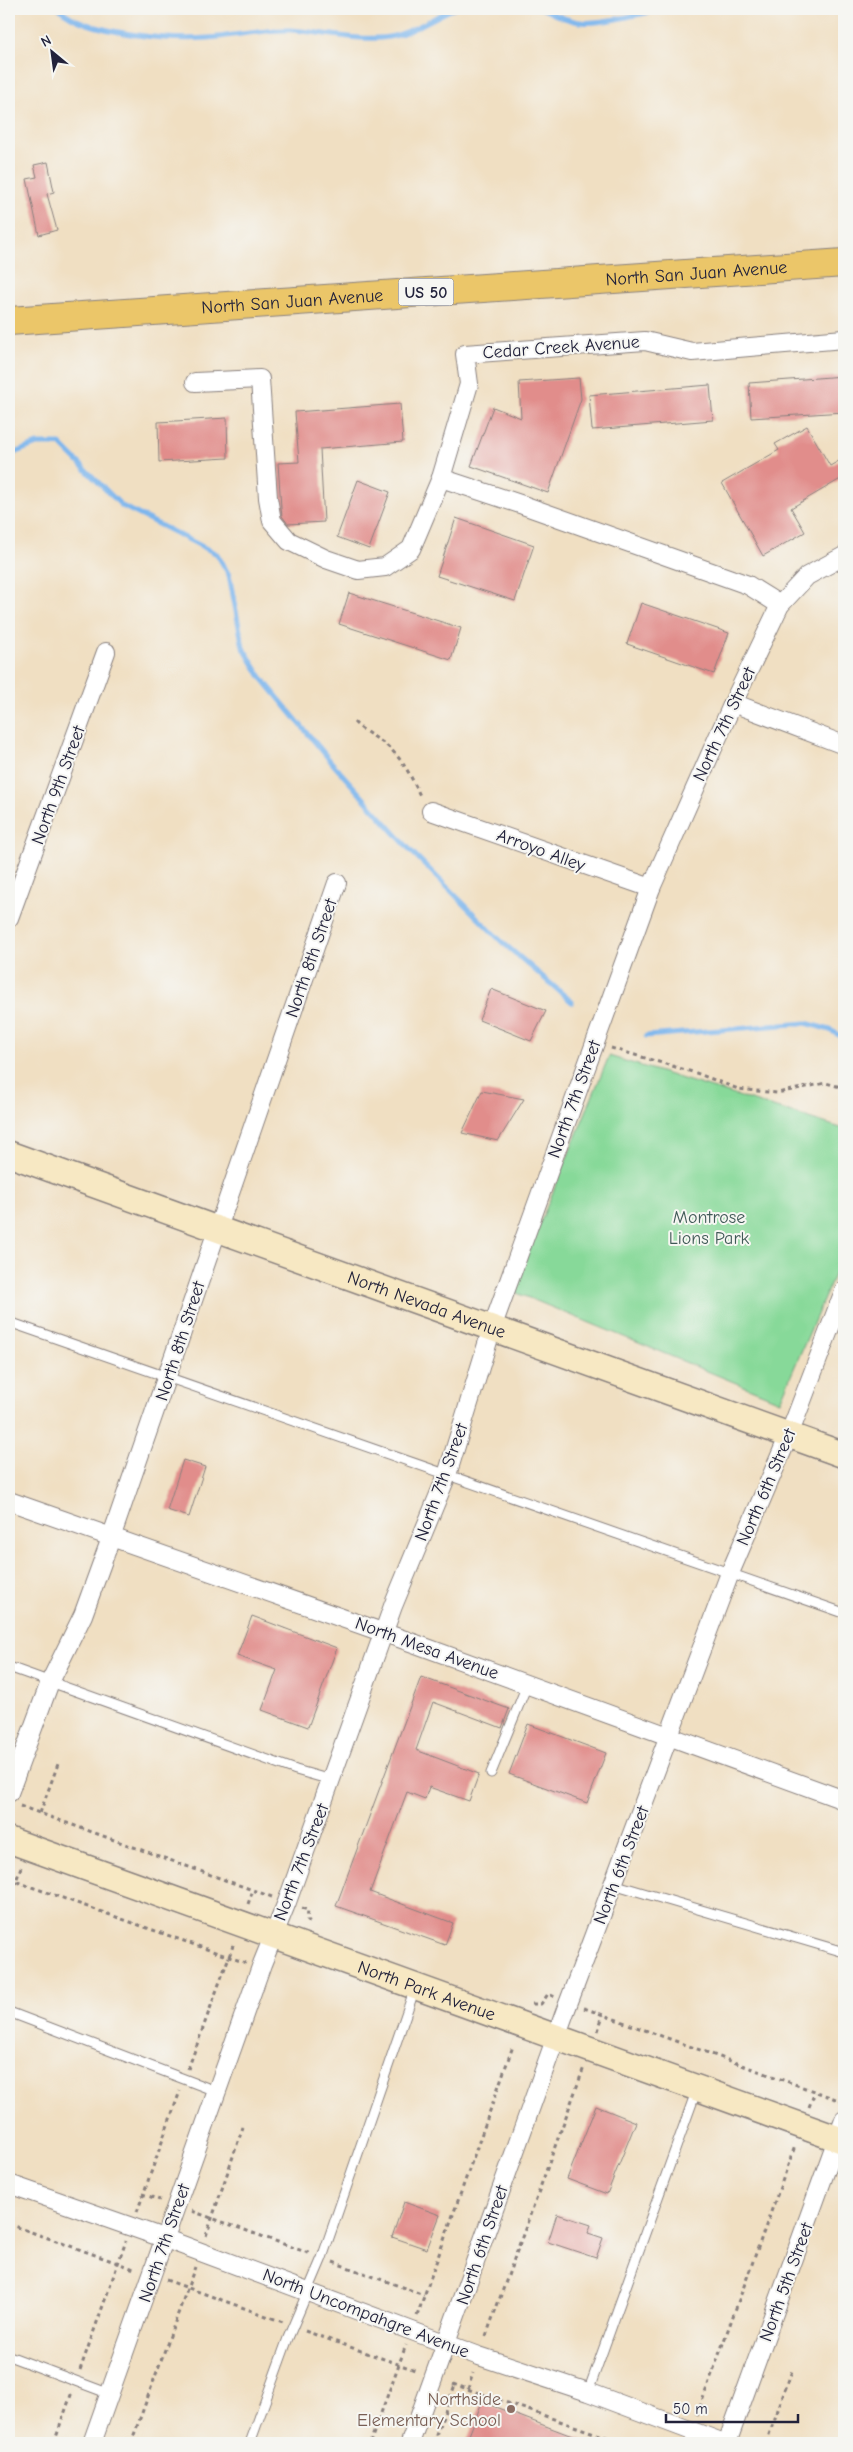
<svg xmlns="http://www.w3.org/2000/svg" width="853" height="2452" font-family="'Comic Neue',sans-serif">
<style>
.green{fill:#87d999;stroke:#547e6a}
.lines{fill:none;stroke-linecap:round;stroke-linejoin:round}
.stream{stroke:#7db6ed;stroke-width:5}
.building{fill:#e18d8b}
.lane-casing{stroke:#89807e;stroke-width:11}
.street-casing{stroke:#89807e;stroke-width:20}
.secondary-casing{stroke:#89807e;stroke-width:28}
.highway-casing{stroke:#89807e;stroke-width:30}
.path{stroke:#89807e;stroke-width:3;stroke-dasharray:4 4;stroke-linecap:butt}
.lane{stroke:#fff;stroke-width:9}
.street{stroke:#fff;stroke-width:18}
.secondary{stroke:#f7e8c3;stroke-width:25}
.highway{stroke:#ebc669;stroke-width:28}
.education-dot{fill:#8d6e63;stroke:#f6f6f2;stroke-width:2}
.labels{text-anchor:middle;stroke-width:4;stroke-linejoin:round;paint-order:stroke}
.shield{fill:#f6f6f2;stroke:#626272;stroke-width:1}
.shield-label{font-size:16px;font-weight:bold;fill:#22223b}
.street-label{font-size:18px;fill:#22223b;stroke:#f6f6f2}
.park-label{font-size:18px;fill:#405957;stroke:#f6f6f2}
.education-label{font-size:18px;fill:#785e54;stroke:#f6f6f2;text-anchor:end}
</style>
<rect width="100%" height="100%" fill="#f6f6f2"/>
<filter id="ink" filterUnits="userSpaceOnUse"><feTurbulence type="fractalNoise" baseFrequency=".02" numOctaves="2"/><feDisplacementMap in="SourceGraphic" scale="10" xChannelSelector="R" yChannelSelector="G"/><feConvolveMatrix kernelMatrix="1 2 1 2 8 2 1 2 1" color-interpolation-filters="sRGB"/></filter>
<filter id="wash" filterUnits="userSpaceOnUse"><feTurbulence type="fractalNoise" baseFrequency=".0096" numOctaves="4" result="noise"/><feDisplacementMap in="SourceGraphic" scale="20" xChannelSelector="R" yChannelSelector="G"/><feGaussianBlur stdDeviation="1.12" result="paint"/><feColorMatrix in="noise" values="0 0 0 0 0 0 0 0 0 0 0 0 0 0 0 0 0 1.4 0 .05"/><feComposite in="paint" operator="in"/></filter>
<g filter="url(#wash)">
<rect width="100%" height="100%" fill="#f0dfc2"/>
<!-- green -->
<path class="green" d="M609 1056 844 1129V1252L780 1401 512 1291Z"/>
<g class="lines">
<!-- stream -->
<g class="stream">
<path d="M60 9C86 34 172 41 208 38 235 36 264 29 291 30 322 32 364 43 394 36 414 31 434 17 453 9"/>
<path d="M543 9C579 27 590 24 627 17 638 14 648 14 658 9"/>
<path d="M9 455 37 444H60L122 506 217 554 229 575 243 647 261 677 333 764 411 851 502 942 572 1002"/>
<path d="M646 1036 806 1023 830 1030 844 1038"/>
</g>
</g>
<g id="blocks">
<!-- building -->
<g class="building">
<path d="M48 162 54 192 47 194 57 230 39 235 27 179 37 177 34 165Z"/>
<path d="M844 376V412L751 418 749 383Z"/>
<path d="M579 378 581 399 548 493 471 466 493 407 521 418 519 382Z"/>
<path d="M710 385 713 420 592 430 589 395Z"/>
<path d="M400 404 403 442 320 449 324 522 288 524 282 516 281 508 278 463 299 462 295 412Z"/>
<path d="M227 418 228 458 159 462 158 422Z"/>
<path d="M807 426 830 466 844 458V477L791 508 805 532 763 556 722 483 779 450 775 444Z"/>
<path d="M358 480 390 492 369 549 337 537Z"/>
<path d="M456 518 534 545 515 601 437 576Z"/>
<path d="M349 593 461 628 451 660 339 624Z"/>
<path d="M641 603 729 633 714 674 627 644Z"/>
<path d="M491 989 546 1011 531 1041 479 1020Z"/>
<path d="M482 1091 524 1099 498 1141 462 1133Z"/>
<path d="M183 1460 205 1467 189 1517 167 1510Z"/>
<path d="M252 1616 337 1648 308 1727 262 1710 277 1670 237 1656Z"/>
<path d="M421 1677 509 1709 502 1728 433 1702 416 1750 479 1774 469 1801 429 1787 425 1799 407 1792 370 1892 453 1923 445 1945 336 1906Z"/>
<path d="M528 1724 606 1753 587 1803 509 1774Z"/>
<path d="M596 2106 636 2122 607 2194 567 2179Z"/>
<path d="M404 2202 440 2215 427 2249 392 2237Z"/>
<path d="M557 2214 591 2225 588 2233 603 2238 596 2258 548 2242Z"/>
<path d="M482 2402 588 2442V2443H466Z"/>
</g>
</g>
</g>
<g filter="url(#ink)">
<use href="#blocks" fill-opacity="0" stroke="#89807e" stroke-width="1"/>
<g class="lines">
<!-- lane casing -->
<g class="lane-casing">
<g id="lane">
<path d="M9 1322 844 1613"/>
<path d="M9 1667 296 1770 331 1780"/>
<path d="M491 1773 527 1685"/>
<path d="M613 1884 844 1952"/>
<path d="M9 2012 218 2092"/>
<path d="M9 2356 110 2394"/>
<path d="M588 2392 697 2089"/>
<path d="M250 2443 288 2338 322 2258 415 1988"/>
</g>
</g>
<!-- street casing -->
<g class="street-casing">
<g id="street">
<path d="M195 382 260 379 268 498 272 521 289 541 326 559 358 570 385 567 411 549 441 478"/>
<path d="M780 605 748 585 523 505 441 478 469 384 465 354 645 341 692 352 844 339"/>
<path d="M733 703 844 745"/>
<path d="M431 811 651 888"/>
<path d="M9 918 106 652"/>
<path d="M9 1501 416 1644 844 1800"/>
<path d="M9 1793 50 1682 83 1615 111 1538 337 883"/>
<path d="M9 2184 166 2239 479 2356 588 2392 724 2443"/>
<path d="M92 2443 262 1964 287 1902 393 1606 447 1475 492 1328 651 888 733 703 780 605 807 576 844 556"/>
<path d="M410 2443 565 2012 730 1573 789 1435 844 1291"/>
<path d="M727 2443 844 2120"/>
</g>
</g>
<!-- secondary casing -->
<g class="secondary-casing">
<g id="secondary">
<path id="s1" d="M9 1154 844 1455"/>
<path id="s2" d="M9 1840 844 2141"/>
</g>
</g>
<!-- highway casing -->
<g class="highway-casing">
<g id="highway">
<path id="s3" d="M9 321 844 263"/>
</g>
</g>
<!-- path -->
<g class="path">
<path d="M354 722C364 732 376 737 386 745 404 760 412 778 421 798"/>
<path d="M611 1048 696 1073 738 1089 777 1093 826 1083 844 1088"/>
<path d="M20 1806 272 1897"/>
<path d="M40 1813 58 1764"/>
<path d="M9 1879 246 1963"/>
<path d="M9 1901 21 1867"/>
<path d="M248 1904 253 1890"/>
<path d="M302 1908 308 1910 307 1920 312 1925"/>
<path d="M532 2004H541L548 1994 555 1997"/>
<path d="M584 2008 844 2102"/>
<path d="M598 2031 603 2015"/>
<path d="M188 2069 234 1943"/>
<path d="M809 2107 815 2092"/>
<path d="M142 2194 160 2200"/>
<path d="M192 2211 311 2254"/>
<path d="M137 2212 180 2091"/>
<path d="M9 2224 137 2270"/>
<path d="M206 2236 243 2127"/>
<path d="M333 2262 424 2295"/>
<path d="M166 2280 283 2322"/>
<path d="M417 2316 513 2046"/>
<path d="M305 2331 415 2370"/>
<path d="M486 2336 584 2067"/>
<path d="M80 2370 126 2241"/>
<path d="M453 2384 623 2443"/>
<path d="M468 2389 473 2373"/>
<path d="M697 2415 795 2146"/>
<path d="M54 2443 72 2392"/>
<path d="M131 2443 195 2267"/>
<path d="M370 2443 406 2345"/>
<path d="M433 2443 455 2385"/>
<path d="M766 2443 793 2368"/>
</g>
<!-- lane -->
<use href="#lane" class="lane"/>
<!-- street -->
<use href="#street" class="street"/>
<!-- secondary -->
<use href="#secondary" class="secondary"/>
<!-- highway -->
<use href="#highway" class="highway"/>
</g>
</g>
<!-- markers -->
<circle class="education-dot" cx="511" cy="2409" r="5"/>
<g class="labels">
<!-- shield labels -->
<rect class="shield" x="398.5" y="278.5" width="55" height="27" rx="4"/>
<g class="shield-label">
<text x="426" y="298">US 50</text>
</g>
<!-- street labels -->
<g class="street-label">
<text dy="6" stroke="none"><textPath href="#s3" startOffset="689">North San Juan Avenue</textPath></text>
<text dy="6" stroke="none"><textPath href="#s3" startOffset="284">North San Juan Avenue</textPath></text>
<text transform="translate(561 347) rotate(-4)" y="6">Cedar Creek Avenue</text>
<text transform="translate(724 724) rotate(-65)" y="6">North 7th Street</text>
<text transform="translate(58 785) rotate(-70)" y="6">North 9th Street</text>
<text transform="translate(541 850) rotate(20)" y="6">Arroyo Alley</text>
<text transform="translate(311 958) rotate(-71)" y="6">North 8th Street</text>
<text transform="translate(574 1099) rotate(-70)" y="6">North 7th Street</text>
<text dy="6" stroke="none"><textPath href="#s1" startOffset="444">North Nevada Avenue</textPath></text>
<text transform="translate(180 1341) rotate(-72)" y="6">North 8th Street</text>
<text transform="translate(441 1482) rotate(-70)" y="6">North 7th Street</text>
<text transform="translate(766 1487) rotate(-67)" y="6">North 6th Street</text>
<text transform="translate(427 1648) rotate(20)" y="6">North Mesa Avenue</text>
<text transform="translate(301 1862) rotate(-69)" y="6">North 7th Street</text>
<text transform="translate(621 1865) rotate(-69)" y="6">North 6th Street</text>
<text dy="6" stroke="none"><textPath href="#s2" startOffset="444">North Park Avenue</textPath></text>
<text transform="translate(164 2243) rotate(-71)" y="6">North 7th Street</text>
<text transform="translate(482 2245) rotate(-71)" y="6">North 6th Street</text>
<text transform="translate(786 2282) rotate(-70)" y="6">North 5th Street</text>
<text transform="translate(366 2313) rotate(21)" y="6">North Uncompahgre Avenue</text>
</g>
<!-- park labels -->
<g class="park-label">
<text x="709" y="1223">Montrose<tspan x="709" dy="21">Lions Park</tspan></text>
</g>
<!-- education labels -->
<g class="education-label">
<text x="501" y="2405">Northside<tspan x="501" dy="21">Elementary School</tspan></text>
</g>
</g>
<!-- margin -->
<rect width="853" height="2452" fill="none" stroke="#f6f6f2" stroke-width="30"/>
<!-- north arrow -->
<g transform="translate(52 52) rotate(331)" stroke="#f6f6f2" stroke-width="4" paint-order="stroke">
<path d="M0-4L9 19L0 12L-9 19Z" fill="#22223b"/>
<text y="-8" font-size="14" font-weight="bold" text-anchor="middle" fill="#22223b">N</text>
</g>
<!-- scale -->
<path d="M666 2414v8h132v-8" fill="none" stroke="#22223b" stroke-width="2.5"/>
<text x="673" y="2414" font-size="15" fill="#22223b" stroke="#f6f6f2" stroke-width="4" paint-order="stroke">50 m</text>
</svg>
